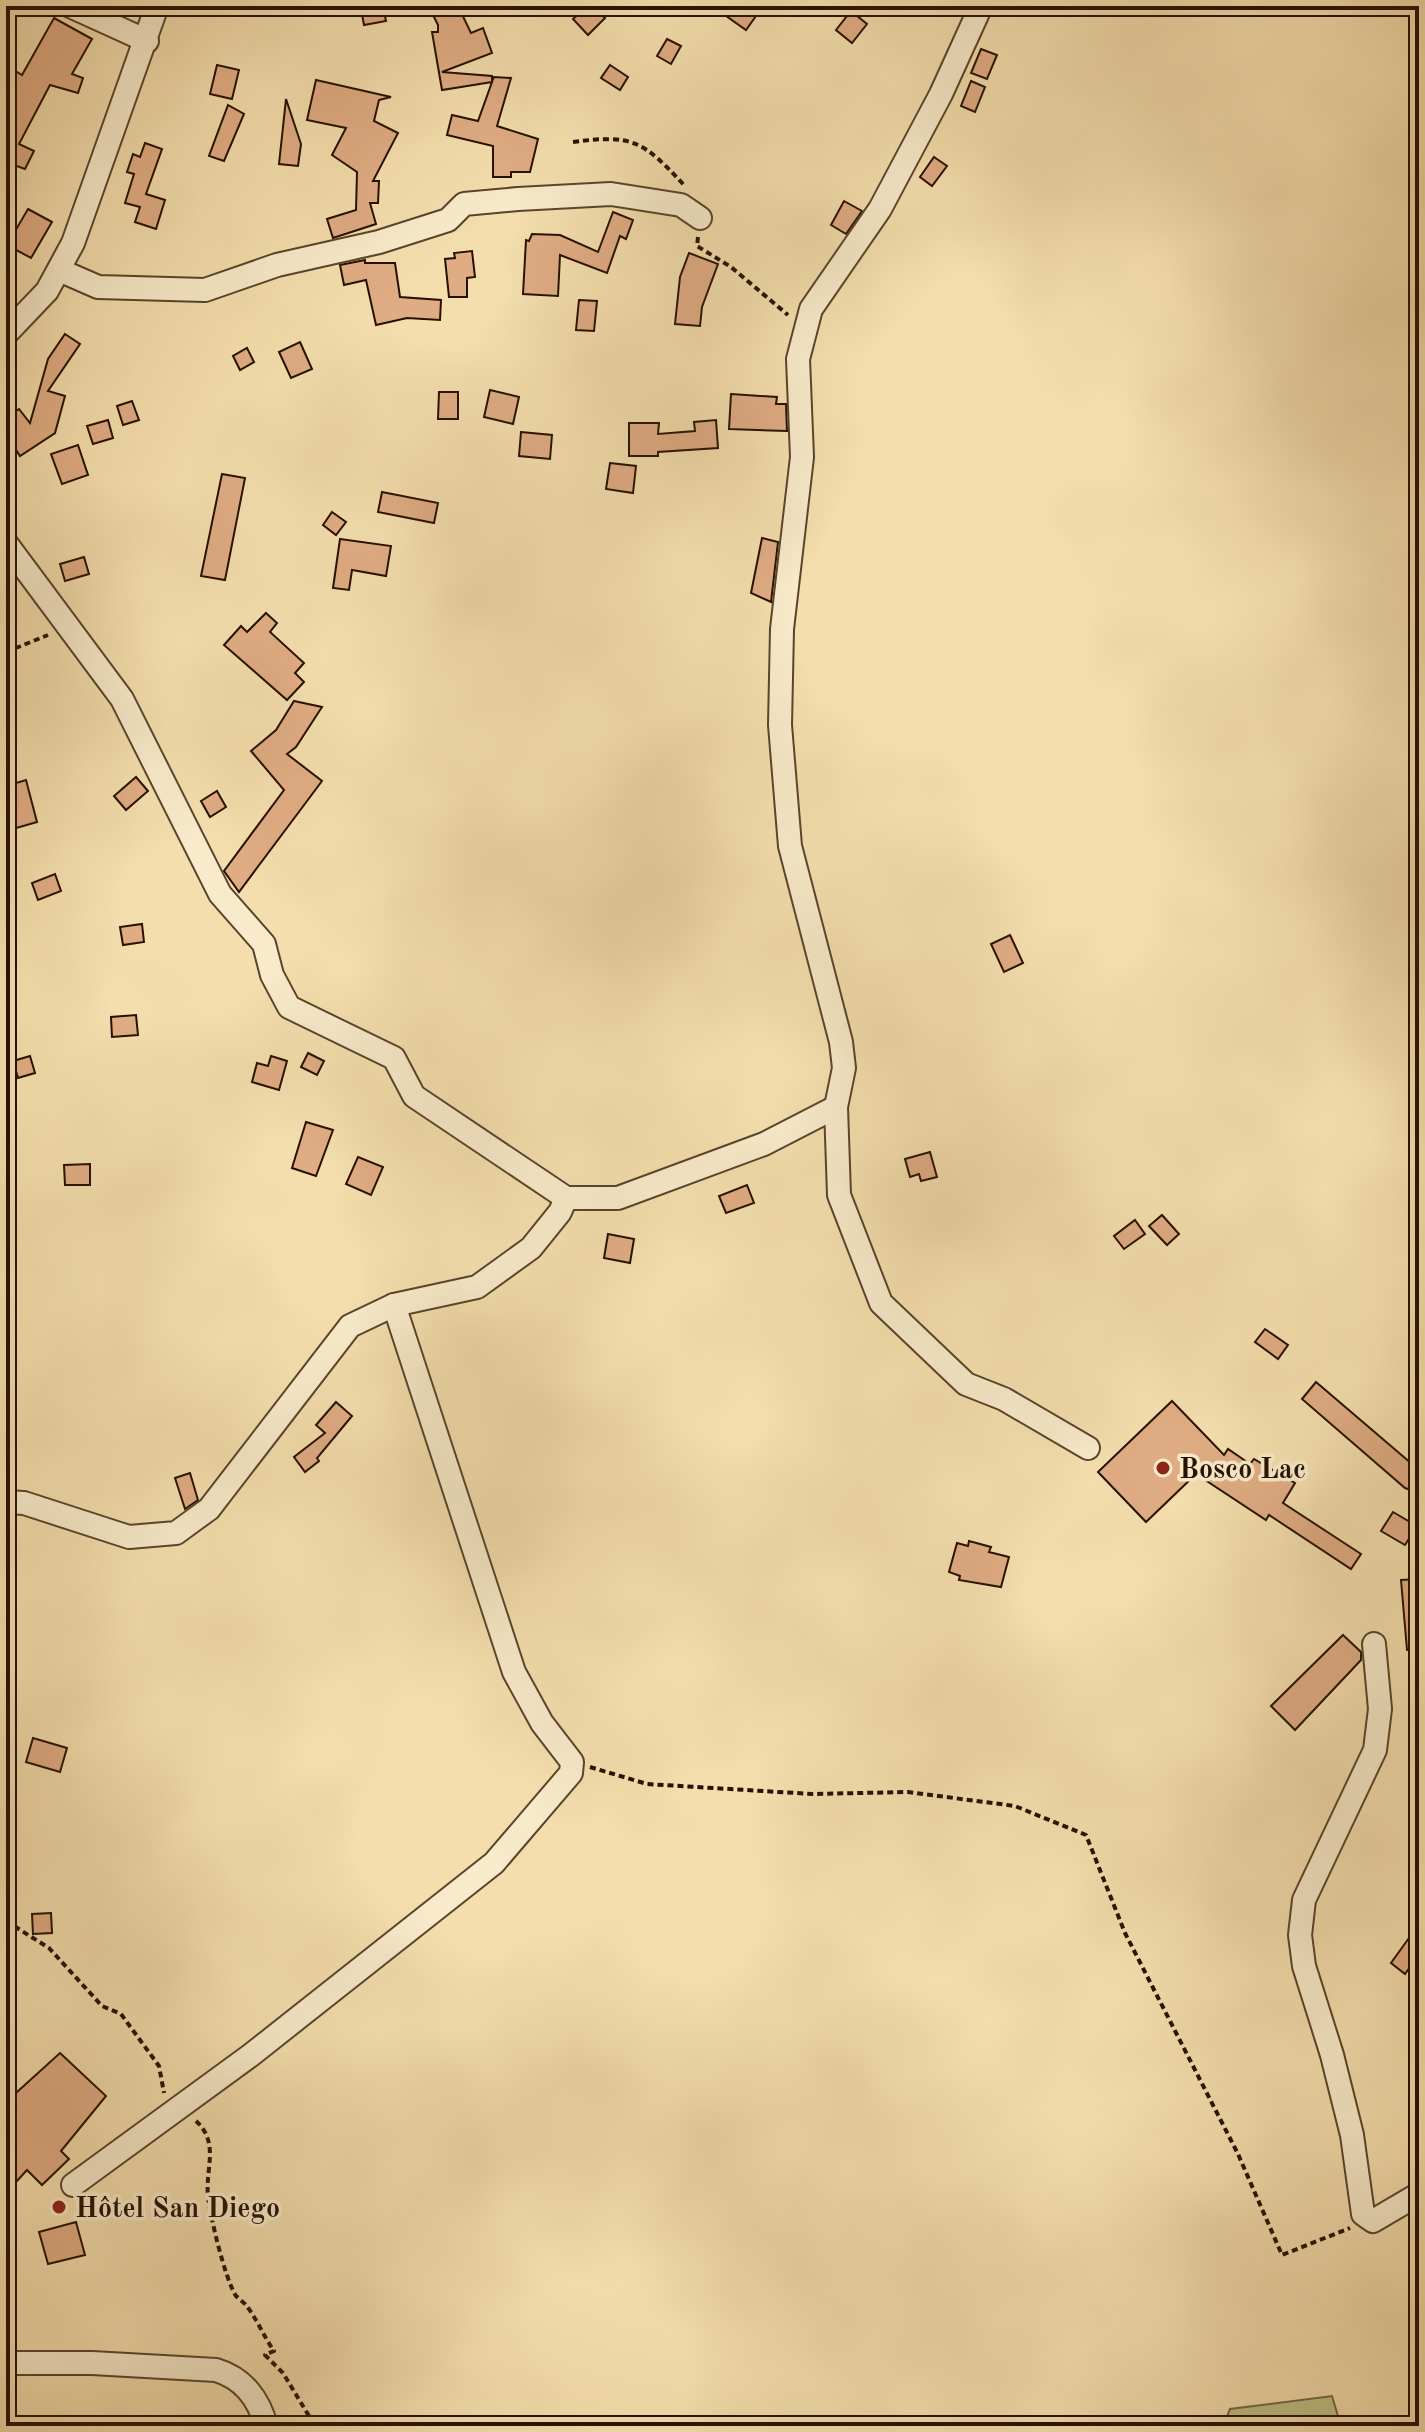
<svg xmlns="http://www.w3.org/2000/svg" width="1425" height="2432" font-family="'Old Standard TT',serif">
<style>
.green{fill:#bfc087;stroke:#726844;stroke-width:2}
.building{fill:#e0ac84;stroke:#251100;stroke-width:2}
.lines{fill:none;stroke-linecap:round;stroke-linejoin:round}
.minor-casing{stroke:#59442b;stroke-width:26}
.path{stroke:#251100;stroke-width:4;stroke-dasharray:6 4;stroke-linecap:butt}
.minor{stroke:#f8eaca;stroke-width:22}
.poi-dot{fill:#8f2418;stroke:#f8eaca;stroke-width:3}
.labels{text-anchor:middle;stroke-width:7;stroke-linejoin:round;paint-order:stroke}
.poi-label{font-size:28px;font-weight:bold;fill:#251100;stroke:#f8eaca;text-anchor:start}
</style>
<rect width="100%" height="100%" fill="#f4dead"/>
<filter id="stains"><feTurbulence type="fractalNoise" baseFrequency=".0025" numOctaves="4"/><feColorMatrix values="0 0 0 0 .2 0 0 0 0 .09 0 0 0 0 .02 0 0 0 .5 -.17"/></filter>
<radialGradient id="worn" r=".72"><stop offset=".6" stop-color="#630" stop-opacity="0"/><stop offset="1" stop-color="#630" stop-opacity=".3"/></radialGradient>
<!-- green -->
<path class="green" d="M1332 2396 1341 2426H1223L1230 2409Z"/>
<!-- building -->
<g class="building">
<path d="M383 6 386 21 364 25 361 9Z"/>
<path d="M442 6H458L471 33 483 28 492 53 442 72 492 76V81L494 77 511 78 497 126 538 139 530 172H511V177H493V146L447 135 452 115 478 121 492 82 442 90 432 32H438V25L431 11Z"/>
<path d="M587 6H592L605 18 588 35 573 19Z"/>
<path d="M712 6H763L746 30Z"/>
<path d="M851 11 867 24 852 43 836 30Z"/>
<path d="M54 18 92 39 72 74 83 78 78 93 50 85 19 144 34 151 25 169 11 164 6 173V65L22 75Z"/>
<path d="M667 39 681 46 671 64 657 56Z"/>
<path d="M981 49 997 55 987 79 971 73Z"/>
<path d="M217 65 239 70 232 99 210 94Z"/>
<path d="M610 65 628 77 620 90 601 78Z"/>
<path d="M316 80 391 97 379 100 374 121 398 133 373 181H379L378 203H370L376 224 333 238 327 219 356 210 357 172 332 155 346 128 307 120Z"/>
<path d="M971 81 985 87 975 112 961 106Z"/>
<path d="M286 99 301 144 298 166 279 164Z"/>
<path d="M228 105 244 114 224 161 209 156Z"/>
<path d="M145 143 162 149 146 194 165 200 156 229 135 222 140 207 125 203 134 174 127 172 133 154 140 157Z"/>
<path d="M934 157 947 166 932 186 920 177Z"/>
<path d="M844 201 862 211 846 234 831 225Z"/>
<path d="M28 209 52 222 31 258 7 245Z"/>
<path d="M613 212 633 220 626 239 620 236 607 273 560 255 558 296 523 294 526 240 529 241 532 234 560 235 598 252Z"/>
<path d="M472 251 475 277 467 278V297H449L445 259 455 258 454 253Z"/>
<path d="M689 253 718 264 702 307 700 326 675 324 680 277Z"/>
<path d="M365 260V263H395L400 297 441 300 440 320 407 318 376 325 366 280 344 285 340 265Z"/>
<path d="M579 300 597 301 594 331 576 330Z"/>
<path d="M65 334 80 344 48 391 65 396 55 433 20 456 6 434V418L19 409 30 423 48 359Z"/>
<path d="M300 342 312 369 291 378 279 352Z"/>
<path d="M247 348 254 362 240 370 233 356Z"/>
<path d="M490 390 519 397 513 424 484 417Z"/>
<path d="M439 392H458V419H438Z"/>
<path d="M731 394 777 397 776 404H786L787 431 729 429Z"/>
<path d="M132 401 139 420 123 425 117 406Z"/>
<path d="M108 420 113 438 93 444 87 426Z"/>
<path d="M716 420 718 448 658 452V456H629V423H659L658 434 695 431 694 422Z"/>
<path d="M521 432 552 435 550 459 519 456Z"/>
<path d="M78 445 88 475 62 484 51 454Z"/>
<path d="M610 463 636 466 633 493 606 489Z"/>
<path d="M222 474 245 478 225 580 201 576Z"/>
<path d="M382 492 438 503 434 523 378 512Z"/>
<path d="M332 512 346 522 336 535 323 525Z"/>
<path d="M762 538 778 542 771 602 751 593Z"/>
<path d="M340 539 391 546 386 576 352 570 349 590 333 588Z"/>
<path d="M84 557 89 574 65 581 60 564Z"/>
<path d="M266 613 277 623 270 632 304 663 295 673 304 682 287 700 224 645 241 626 247 632Z"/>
<path d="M294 701 322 707 296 747 287 754 322 781 239 892 224 871 284 790 251 751 276 730Z"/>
<path d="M136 777 148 791 126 810 114 796Z"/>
<path d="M26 780 37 822 6 831V786Z"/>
<path d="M217 791 226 807 210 817 201 801Z"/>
<path d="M55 874 61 891 38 900 32 883Z"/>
<path d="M142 924 144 942 123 945 120 927Z"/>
<path d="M1010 935 1023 963 1004 972 991 944Z"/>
<path d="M136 1015 138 1035 112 1037 111 1017Z"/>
<path d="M308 1053 324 1061 317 1075 301 1067Z"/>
<path d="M30 1056 35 1073 18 1078 13 1061Z"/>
<path d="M271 1056 287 1061 279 1090 252 1082 257 1063 268 1066Z"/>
<path d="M306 1122 333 1130 316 1176 292 1168Z"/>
<path d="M930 1152 937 1177 921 1181 919 1174 910 1177 905 1159Z"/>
<path d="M358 1157 383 1167 371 1195 346 1184Z"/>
<path d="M90 1164V1185H65L64 1165Z"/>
<path d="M747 1185 754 1203 726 1213 719 1196Z"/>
<path d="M1162 1215 1179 1234 1167 1245 1149 1226Z"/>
<path d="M1135 1220 1145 1234 1124 1249 1114 1236Z"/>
<path d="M608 1234 634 1239 630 1263 604 1258Z"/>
<path d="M1265 1329 1288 1345 1278 1359 1255 1342Z"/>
<path d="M1316 1382 1419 1470V1493L1405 1488 1302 1399Z"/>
<path d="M1172 1401 1224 1455 1228 1449 1250 1464 1254 1459 1295 1483 1283 1503 1361 1554 1351 1569 1269 1515 1266 1520 1196 1474 1146 1522 1098 1472Z"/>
<path d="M336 1402 352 1416 317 1458 319 1461 305 1472 294 1457 325 1433 316 1425Z"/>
<path d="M190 1473 198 1500 185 1509 175 1478Z"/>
<path d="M1393 1512 1417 1526 1405 1545 1381 1531Z"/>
<path d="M969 1541 991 1547 989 1552 1009 1557 1001 1587 959 1580 960 1576 949 1572 957 1543 968 1546Z"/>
<path d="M1419 1579V1649L1407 1650 1401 1580Z"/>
<path d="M1343 1635 1361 1652V1660L1295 1730 1271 1706Z"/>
<path d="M33 1738 67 1748 60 1772 26 1762Z"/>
<path d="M51 1913 52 1933 33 1934 32 1914Z"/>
<path d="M1419 1924V1954L1405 1974 1391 1963Z"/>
<path d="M60 2053 106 2096 61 2151 69 2159 42 2185 27 2170 6 2193V2102Z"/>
<path d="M76 2222 85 2255 48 2264 39 2232Z"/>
</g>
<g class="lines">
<!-- minor casing -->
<g class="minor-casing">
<g id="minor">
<path d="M70 6 147 41"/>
<path d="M981 6 941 94 880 209 811 309 798 359 802 457 782 629 780 725 790 846 841 1042 844 1068 836 1107 839 1195 881 1303 966 1384 1004 1399 1088 1448"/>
<path d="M59 270 98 287 205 290 277 265 379 242 448 220 464 204 518 199 611 194 681 205 700 218"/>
<path d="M6 334 47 291 73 243 157 6"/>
<path d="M6 543 122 699 220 894 264 944 272 975 289 1007 394 1058 414 1096 566 1198"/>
<path d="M6 1502 24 1503 129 1537 176 1533 209 1509 350 1326 394 1305 477 1287 531 1248 560 1212 566 1198H618L764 1144 836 1107"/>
<path d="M1374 1644 1380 1709 1375 1750 1304 1900 1300 1935 1304 1966 1332 2055 1352 2135 1363 2214 1373 2221 1419 2194"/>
<path d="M73 2185 251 2055 494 1863 571 1773 572 1762 542 1723 514 1672 394 1305"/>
<path d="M6 2363H92L216 2370C243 2378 259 2399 266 2426"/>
</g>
</g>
<!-- path -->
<g class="path">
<path d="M573 142C633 134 643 141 684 185"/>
<path d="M698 237 697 246 731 267 788 315"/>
<path d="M6 652 48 635"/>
<path d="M590 1767 647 1784 812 1794 908 1792 1015 1806 1086 1835 1125 1933 1238 2154 1282 2255 1350 2228"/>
<path d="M6 1921 49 1948 102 2006 121 2014 159 2066 164 2093"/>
<path d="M196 2121C220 2143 205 2169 208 2196 210 2216 225 2279 236 2296 237 2297 244 2303 245 2304 256 2317 264 2337 274 2351L265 2355 283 2373 315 2426"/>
</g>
<!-- minor -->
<use href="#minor" class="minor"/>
</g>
<!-- markers -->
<g class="poi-dot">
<circle cx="1163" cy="1468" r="8"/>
<circle cx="59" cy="2207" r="8"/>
</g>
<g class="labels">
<!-- poi labels -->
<g class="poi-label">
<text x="1179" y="1478">Bosco Lac</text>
<text x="75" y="2217">Hôtel San Diego</text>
</g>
</g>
<!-- margin -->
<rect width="1425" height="2432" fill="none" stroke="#f4dead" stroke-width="32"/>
<rect x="8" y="8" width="1409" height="2416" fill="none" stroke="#251100" stroke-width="4"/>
<rect x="16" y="16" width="1393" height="2400" fill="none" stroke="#251100" stroke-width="2"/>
<rect width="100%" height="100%" filter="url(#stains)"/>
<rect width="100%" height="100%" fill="url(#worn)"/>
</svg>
